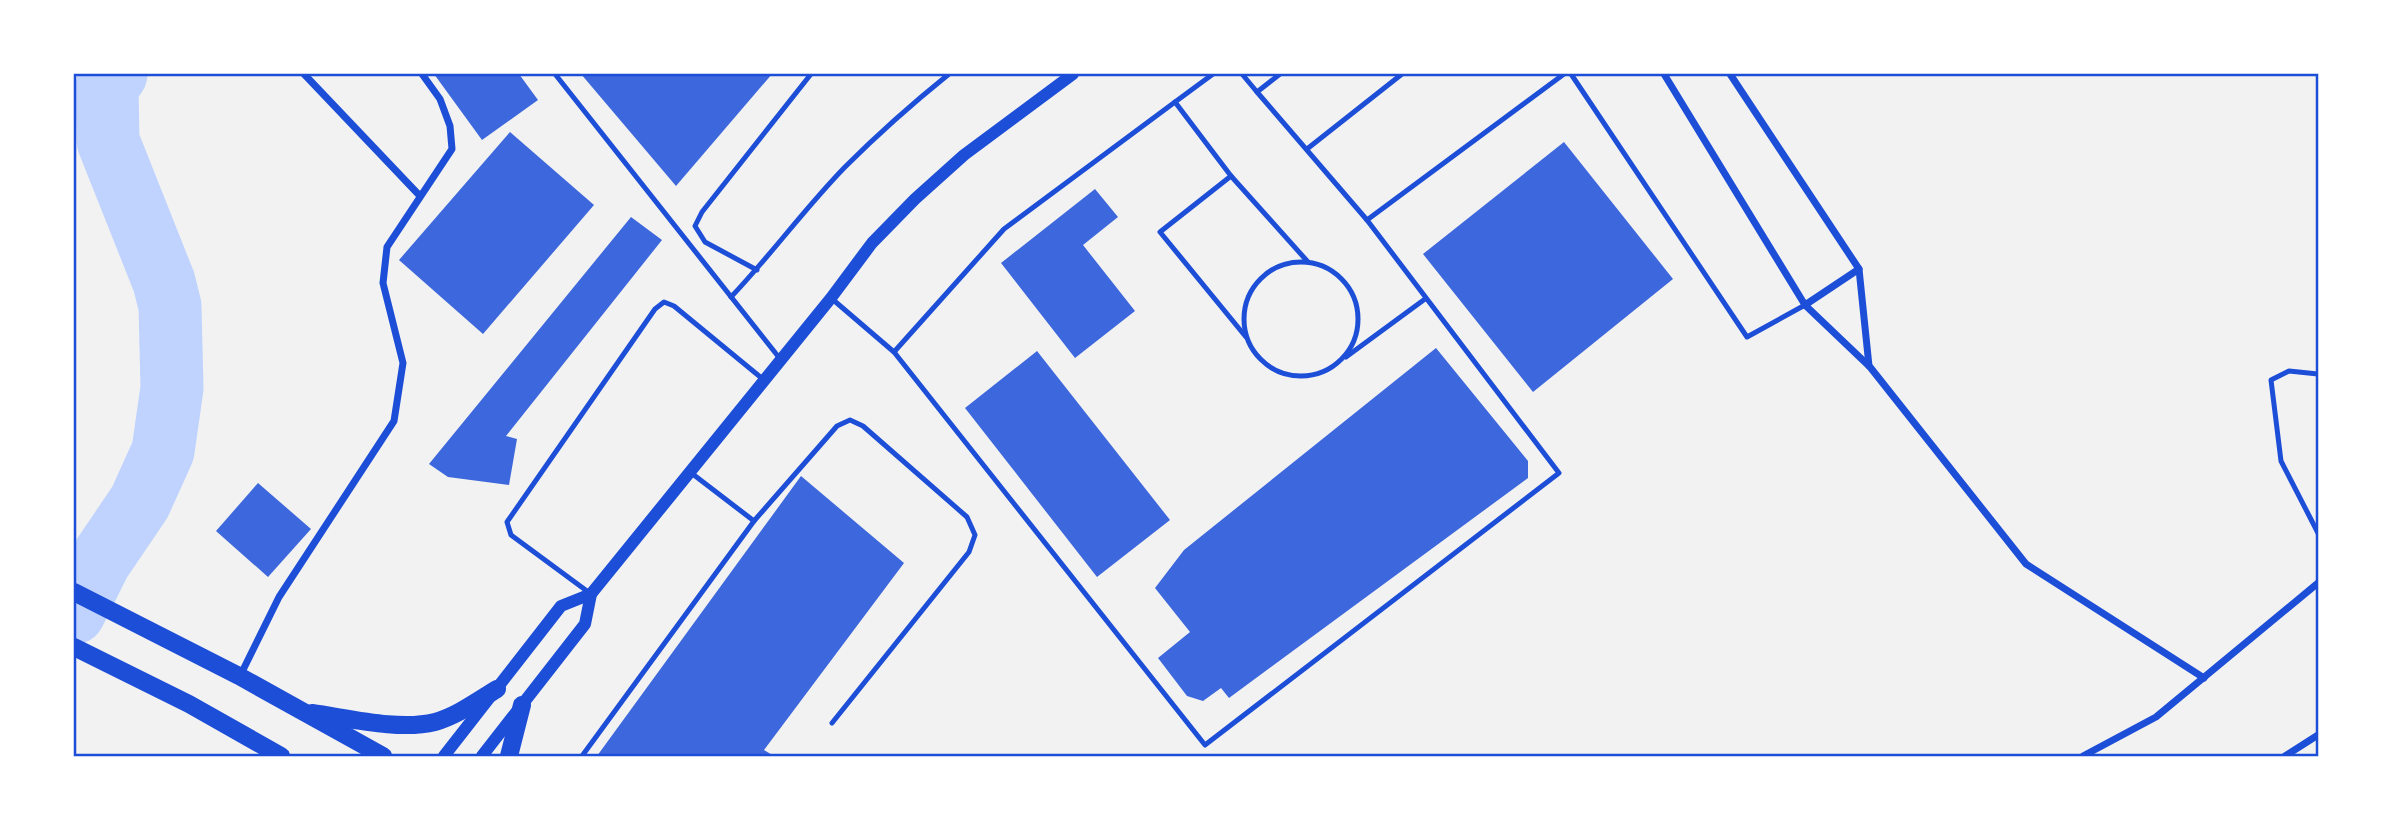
<svg xmlns="http://www.w3.org/2000/svg" width="2392" height="830" font-family="Commissioner,sans-serif">
<style>
.lines{fill:none;stroke-linecap:round;stroke-linejoin:round}
.river{stroke:#bfd3fe;stroke-width:63}
.building{fill:#3d67dc}
.service{stroke:#1d4ed8;stroke-width:5}
.minor{stroke:#1d4ed8;stroke-width:7}
.tertiary{stroke:#1d4ed8;stroke-width:12}
.primary{stroke:#1d4ed8;stroke-width:18}
.neatline{fill:none;stroke:#1d4ed8;stroke-width:2.5}
</style>
<rect width="100%" height="100%" fill="#f2f2f2"/>
<g class="lines">
<!-- river -->
<path class="river" d="M74 613 100 561 140 502 163 451 172 388 170 306 164 282 108 141 107 87 116 74"/>
</g>
<!-- building -->
<g class="building">
<path d="M434 74H519L538 100 482 140Z"/>
<path d="M581 74H772L676 186Z"/>
<path d="M510 132 594 205 483 334 399 260Z"/>
<path d="M1564 142 1673 279 1533 392 1423 254Z"/>
<path d="M1095 189 1118 217 1083 245 1135 311 1075 358 1001 263Z"/>
<path d="M631 217 662 240 506 436 517 439 509 485 448 477 429 464Z"/>
<path d="M1436 348 1528 461V478L1229 698 1221 688 1203 701 1187 696 1158 658 1190 632 1155 588 1184 550Z"/>
<path d="M1037 351 1170 520 1097 577 965 408Z"/>
<path d="M801 476 904 563 764 750 774 756H597Z"/>
<path d="M258 483 311 529 268 577 216 531Z"/>
</g>
<g class="lines">
<!-- service -->
<g class="service">
<path d="M555 74 781 360"/>
<path d="M1242 74 1257 92"/>
<path d="M1280 74 1257 92 1367 220 1564 74"/>
<path d="M1571 74 1747 337 1805 305"/>
<path d="M1175 102 1213 74"/>
<path d="M1307 149 1402 74"/>
<path d="M1231 176 1308 262"/>
<circle cx="1301" cy="319" r="57"/>
<path d="M757 270 705 242 695 226 702 212 811 74"/>
<path d="M731 297C771 255 805 208 845 167 878 134 913 103 949 74"/>
<path d="M831 298 894 352 1205 745 1559 473 1367 220"/>
<path d="M894 352 1004 229 1175 102 1231 176 1160 232 1246 337"/>
<path d="M1346 357 1425 299"/>
<path d="M2318 374 2289 371 2271 380 2281 461 2318 533"/>
<path d="M690 472 754 521 837 426 850 420 863 426 967 517 975 535 969 552 832 723"/>
<path d="M591 594 511 535 507 522 655 309 664 302 674 306 764 380"/>
<path d="M582 756 754 521"/>
</g>
<!-- minor -->
<g class="minor">
<path d="M304 74 420 196"/>
<path d="M1664 74 1805 305 1870 367 2026 564 2204 678"/>
<path d="M1730 74 1859 269 1869 366"/>
<path d="M1805 305 1859 269"/>
<path d="M240 676 279 597 394 421 403 363 383 283 387 247 452 149 450 126 440 99 422 74"/>
<path d="M2083 756 2156 717 2318 583"/>
<path d="M2285 756 2318 735"/>
</g>
<!-- tertiary -->
<g class="tertiary">
<path d="M444 756 561 606 591 594 831 298 872 243 915 199 964 155 1073 74"/>
<path d="M482 756 585 624 591 594"/>
</g>
<!-- primary -->
<g class="primary">
<path d="M74 592 239 676 383 756"/>
<path d="M74 647 189 704 281 756"/>
<path d="M312 713C348 718 399 731 435 722 457 716 477 701 497 689"/>
<path d="M509 756 522 705"/>
</g>
</g>
<!-- border -->
<rect width="2392" height="830" fill="none" stroke="#ffffff" stroke-width="150"/>
<rect x="75" y="75" width="2242" height="680" class="neatline"/>
</svg>
